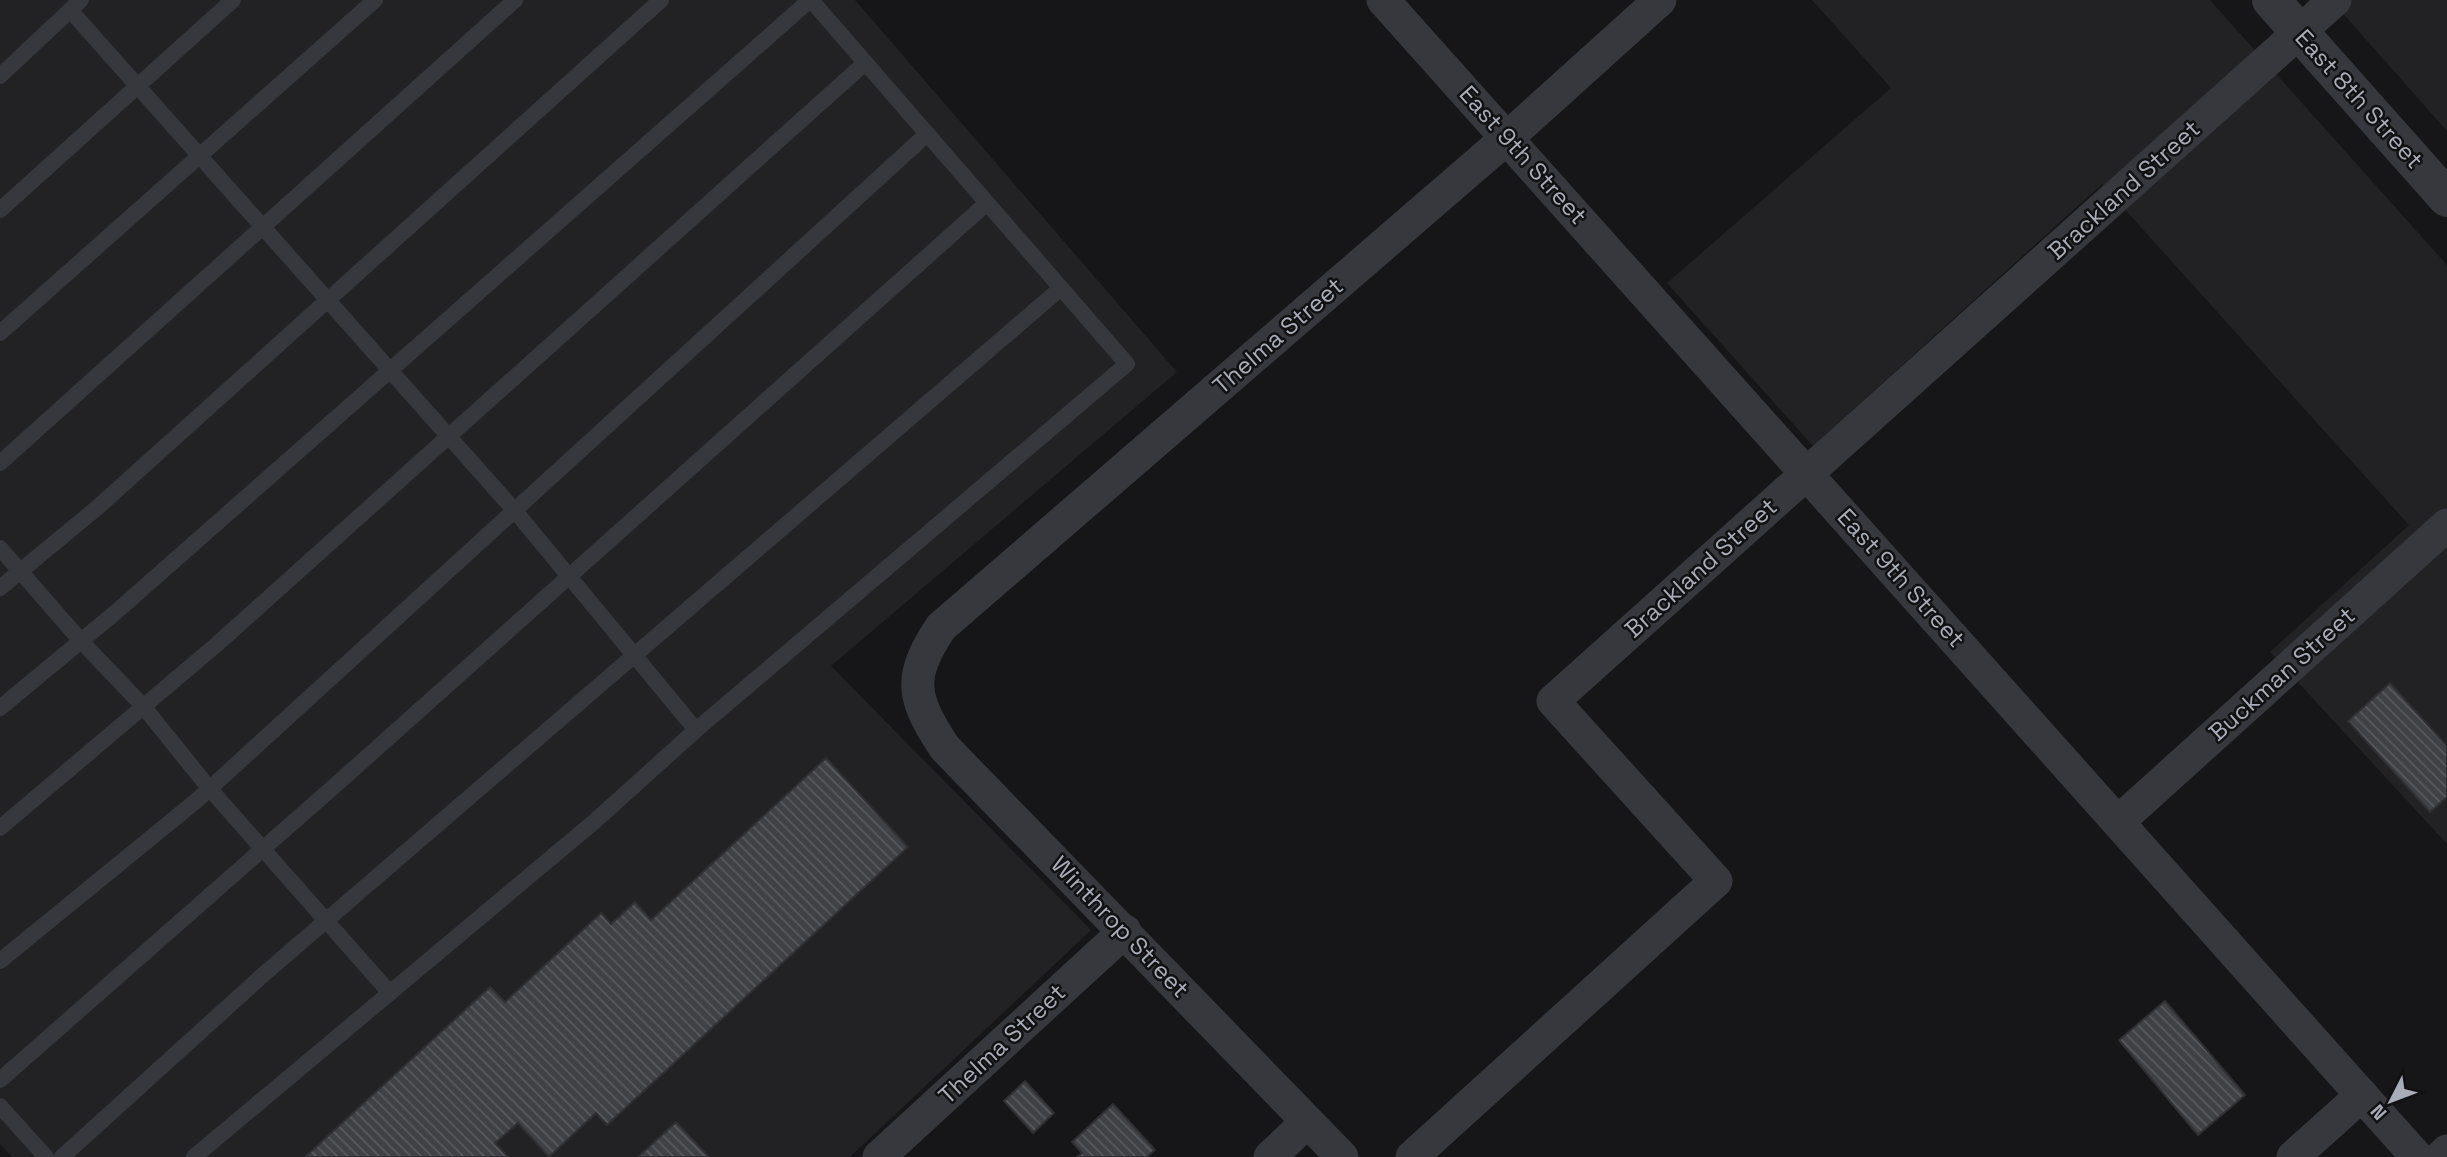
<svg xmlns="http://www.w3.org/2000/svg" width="2447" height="1157" font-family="'Space Grotesk',sans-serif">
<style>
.built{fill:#222225}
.building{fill:url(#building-back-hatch);stroke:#303034;stroke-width:2}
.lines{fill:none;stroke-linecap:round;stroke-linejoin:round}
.service{stroke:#37383d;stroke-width:16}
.minor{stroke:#37383d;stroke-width:33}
.tertiary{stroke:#37383d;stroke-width:38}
.labels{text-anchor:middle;stroke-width:5;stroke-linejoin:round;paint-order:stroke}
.street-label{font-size:24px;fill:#a8adb8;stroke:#111113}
</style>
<defs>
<pattern id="building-back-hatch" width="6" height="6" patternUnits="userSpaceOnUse" patternTransform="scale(1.75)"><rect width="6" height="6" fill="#404145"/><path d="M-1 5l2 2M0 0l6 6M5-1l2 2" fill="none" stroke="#595a5e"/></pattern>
</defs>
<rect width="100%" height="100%" fill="#161618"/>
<!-- built -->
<g class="built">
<path d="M0 0H855L1177 372 831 666 1091 930 850 1157H12L0 1144Z"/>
<path d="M1812 0H2210L2447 265V844L2270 652 2409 525 2102 184 1813 446 1667 283 1891 88Z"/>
<path d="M2331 0H2447V131Z"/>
</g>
<!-- building -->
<g class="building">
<path d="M2390 683 2447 746V797L2430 812 2348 721Z"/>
<path d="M826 758 908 847 607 1125 596 1113 549 1157 518 1123 495 1143 508 1157H305L490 987 505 1002 601 913 611 924 635 902 651 920Z"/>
<path d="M2165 1001 2245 1095 2198 1135 2119 1040Z"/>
<path d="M1025 1081 1054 1113 1033 1133 1004 1101Z"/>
<path d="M1113 1104 1155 1150 1147 1157H1077L1082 1153 1072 1142Z"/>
<path d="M676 1122 709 1157H638Z"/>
</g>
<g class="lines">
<!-- service -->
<g class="service">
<path d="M70 10 515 511 696 730"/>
<path d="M0 76 81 0"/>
<path d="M0 210 233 0"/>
<path d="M0 333 375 0"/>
<path d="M0 463 515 0"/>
<path d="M0 548 81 641 143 706 209 788 390 993"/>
<path d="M0 588 98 507 661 0"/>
<path d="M0 708 116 612 810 0"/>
<path d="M0 828 216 645 865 63"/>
<path d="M0 961 196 801 927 134"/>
<path d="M0 1080 339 782 987 203"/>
<path d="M0 1106 46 1157"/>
<path d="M62 1157 264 974 1061 288"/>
<path d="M194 1157 595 821 696 730 1127 364 811 0"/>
</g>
<!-- minor -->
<g class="minor">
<path d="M1383 0 2417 1157"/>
<path d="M2118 822 2447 525"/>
<path d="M879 1157 1125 931"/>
<path d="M1270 1157 1306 1123"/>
<path d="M1342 1157 945 748C912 698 907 678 941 627L1507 138 1660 0"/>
<path d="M1412 1157 1716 881 1553 701 2335 0"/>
<path d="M2293 1157 2362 1095"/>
<path d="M2441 1157 2447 1151"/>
</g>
<!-- tertiary -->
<path class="tertiary" d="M2271 0 2447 198"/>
</g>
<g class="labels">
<!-- street labels -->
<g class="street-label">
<text transform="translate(2359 99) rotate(48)" y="8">East 8th Street</text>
<text transform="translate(1523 155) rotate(48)" y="8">East 9th Street</text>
<text transform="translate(2124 190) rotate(-42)" y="8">Brackland Street</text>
<text transform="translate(1278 336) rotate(-41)" y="8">Thelma Street</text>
<text transform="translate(1701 568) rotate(-42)" y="8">Brackland Street</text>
<text transform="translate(1901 578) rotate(48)" y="8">East 9th Street</text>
<text transform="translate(2282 674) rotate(-42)" y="8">Buckman Street</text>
<text transform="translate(1120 927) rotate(46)" y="8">Winthrop Street</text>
<text transform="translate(1002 1044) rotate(-43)" y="8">Thelma Street</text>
</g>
</g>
<!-- north arrow -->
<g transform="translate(2391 1101) rotate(228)" stroke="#111113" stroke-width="5" paint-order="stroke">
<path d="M0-5L12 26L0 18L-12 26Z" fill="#a8adb8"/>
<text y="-10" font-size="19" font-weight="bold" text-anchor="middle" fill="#a8adb8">N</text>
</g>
</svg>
